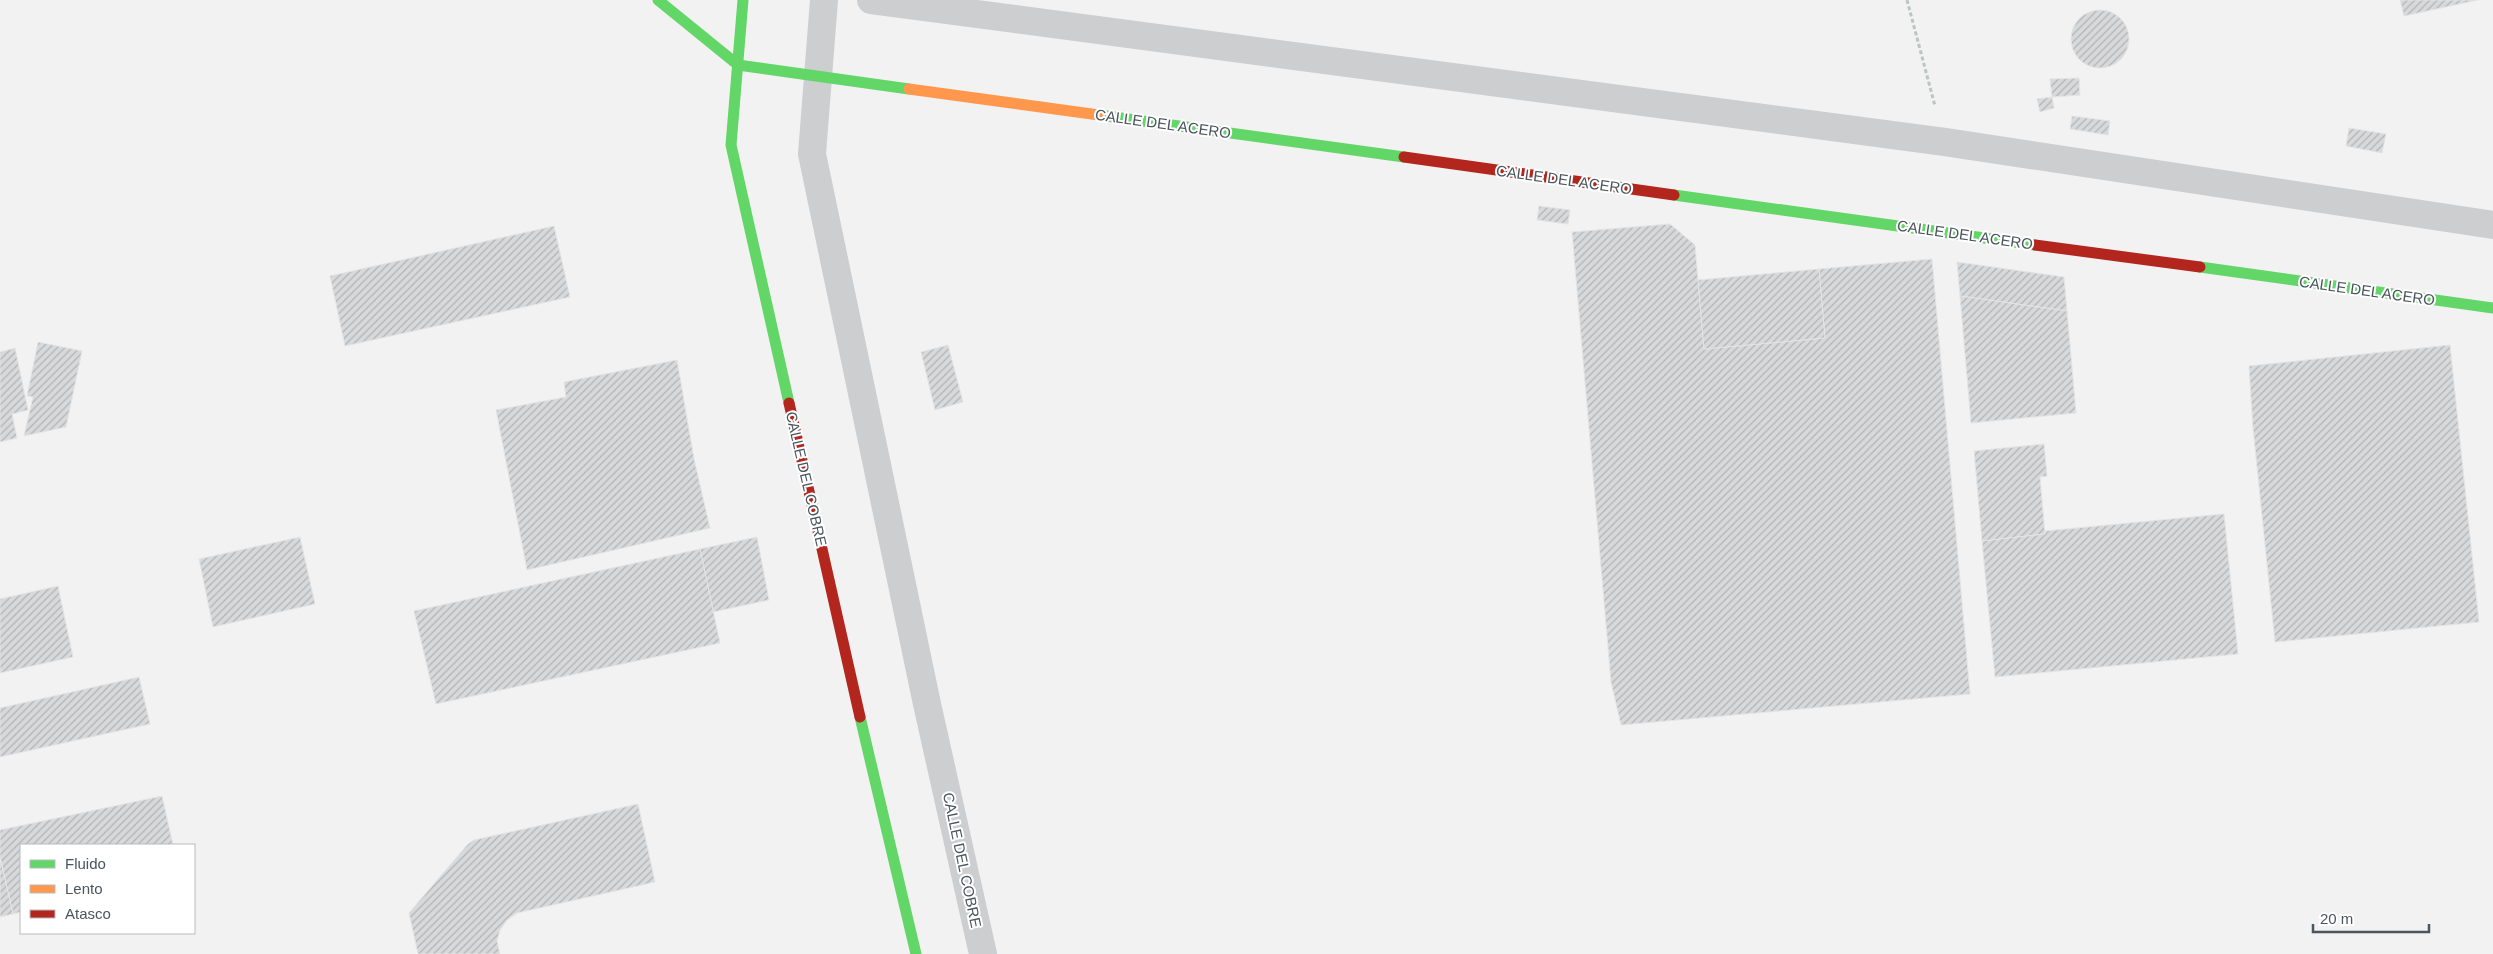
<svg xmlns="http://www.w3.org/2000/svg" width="2493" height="954" font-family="Helvetica,sans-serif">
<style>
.building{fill:url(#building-hatch);stroke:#e4e4e5}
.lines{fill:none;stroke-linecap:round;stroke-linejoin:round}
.path{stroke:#bbc5c2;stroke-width:3;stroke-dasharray:4 2.5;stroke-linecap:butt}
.street{stroke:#ccced0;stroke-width:28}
.fast{stroke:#63d668;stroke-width:11}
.slow{stroke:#ff974d;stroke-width:11}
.jam{stroke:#b3261e;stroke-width:11}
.labels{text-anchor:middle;stroke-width:4;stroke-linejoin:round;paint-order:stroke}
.street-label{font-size:15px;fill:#4a555e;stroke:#fff}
</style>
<defs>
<pattern id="building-hatch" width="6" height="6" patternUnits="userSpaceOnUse" patternTransform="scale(1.25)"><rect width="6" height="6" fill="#d8d9da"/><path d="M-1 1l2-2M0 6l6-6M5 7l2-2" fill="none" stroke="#b1b3b4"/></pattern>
</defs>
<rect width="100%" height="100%" fill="#f2f2f2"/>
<!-- building -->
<g class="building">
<path d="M2400 0H2478L2404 16Z"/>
<circle cx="2100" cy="39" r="29"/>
<path d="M2079 78 2080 95 2052 97 2050 79Z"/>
<path d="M2052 97 2054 108 2040 112 2037 99Z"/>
<path d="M2072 116 2110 121 2108 135 2070 129Z"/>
<path d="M2349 128 2386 134 2382 153 2346 146Z"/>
<path d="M1539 206 1570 210 1568 224 1537 220Z"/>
<path d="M1670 224 1695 245 1704 349 1825 338 1819 269 1932 259 1970 694 1621 725 1611 682 1572 232Z"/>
<path d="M554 226 570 297 345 346 330 276Z"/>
<path d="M1957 262 2064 277 2067 311 1960 296Z"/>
<path d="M1819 269 1825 338 1704 349 1698 280Z"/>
<path d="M1960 296 2067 311 2076 413 1971 423Z"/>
<path d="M38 342 82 351 66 427 24 436 33 397 27 396Z"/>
<path d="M948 345 963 402 935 410 921 352Z"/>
<path d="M2450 345 2479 622 2275 642 2253 428 2249 366Z"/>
<path d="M15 348 28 410 12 414 17 438 0 442V352Z"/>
<path d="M677 360 694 459 710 528 527 570 496 410 566 397 564 382Z"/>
<path d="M2044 444 2047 476 2040 477 2045 534 1982 541 1974 451Z"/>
<path d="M2224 514 2238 654 1995 677 1982 541 2045 534V531Z"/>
<path d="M300 537 315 604 213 627 199 559Z"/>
<path d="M757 537 769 600 713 612 700 549Z"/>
<path d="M700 549 720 643 436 704 414 611Z"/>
<path d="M58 586 73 657 0 673V599Z"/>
<path d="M139 677 150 724 0 757V708Z"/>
<path d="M162 796 173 845H21V912L13 914 0 857V830Z"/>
<path d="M638 804 655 882 517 913 507 920 500 930 497 941 500 954H418L409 913 468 844 474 840Z"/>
<path d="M1 862 13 914 0 917V863Z"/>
</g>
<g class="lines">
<!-- path -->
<path class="path" d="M1907 0 1935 106"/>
<!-- street -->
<g class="street">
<path d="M824 0 812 154 927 704 983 954"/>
<path d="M871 0 1945 142 2493 225"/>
</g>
<!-- fast -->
<g class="fast">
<path d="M658 0 738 65 909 89"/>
<path d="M743 0 731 145 789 403"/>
<path d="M1099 115 1404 157"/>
<path d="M1674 195 2035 245"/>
<path d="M2200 267 2493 308"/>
<path d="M860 717 916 954"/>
</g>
<!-- slow -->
<path class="slow" d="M909 89 1099 115"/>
<!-- jam -->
<g class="jam">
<path d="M1404 157 1674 195"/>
<path d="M2035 245 2200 267"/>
<path d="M789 403 860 717"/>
</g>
</g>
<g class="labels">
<!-- street labels -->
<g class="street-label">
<text transform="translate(1163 124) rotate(8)" y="5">CALLE DEL ACERO</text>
<text transform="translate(1564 180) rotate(8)" y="5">CALLE DEL ACERO</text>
<text transform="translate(1965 235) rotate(8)" y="5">CALLE DEL ACERO</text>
<text transform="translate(2367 291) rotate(8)" y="5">CALLE DEL ACERO</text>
<text transform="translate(806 479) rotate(77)" y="5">CALLE DEL COBRE</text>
<text transform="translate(962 860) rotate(78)" y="5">CALLE DEL COBRE</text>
</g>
</g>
<!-- legend -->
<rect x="20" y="844" width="175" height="90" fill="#ffffff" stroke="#b7bbbf"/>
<rect x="30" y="860" width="25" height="8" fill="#63d668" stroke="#b7bbbf"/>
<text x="65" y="869" font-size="15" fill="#4a555e">Fluido</text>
<rect x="30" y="885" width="25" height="8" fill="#ff974d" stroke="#b7bbbf"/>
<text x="65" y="894" font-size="15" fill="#4a555e">Lento</text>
<rect x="30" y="910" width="25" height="8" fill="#b3261e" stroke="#b7bbbf"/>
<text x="65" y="919" font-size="15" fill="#4a555e">Atasco</text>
<!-- scale -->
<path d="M2313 924v8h116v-8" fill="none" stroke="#4a555e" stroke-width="2.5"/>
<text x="2320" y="924" font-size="15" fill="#4a555e" stroke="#ffffff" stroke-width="4" paint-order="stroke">20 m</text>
</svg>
